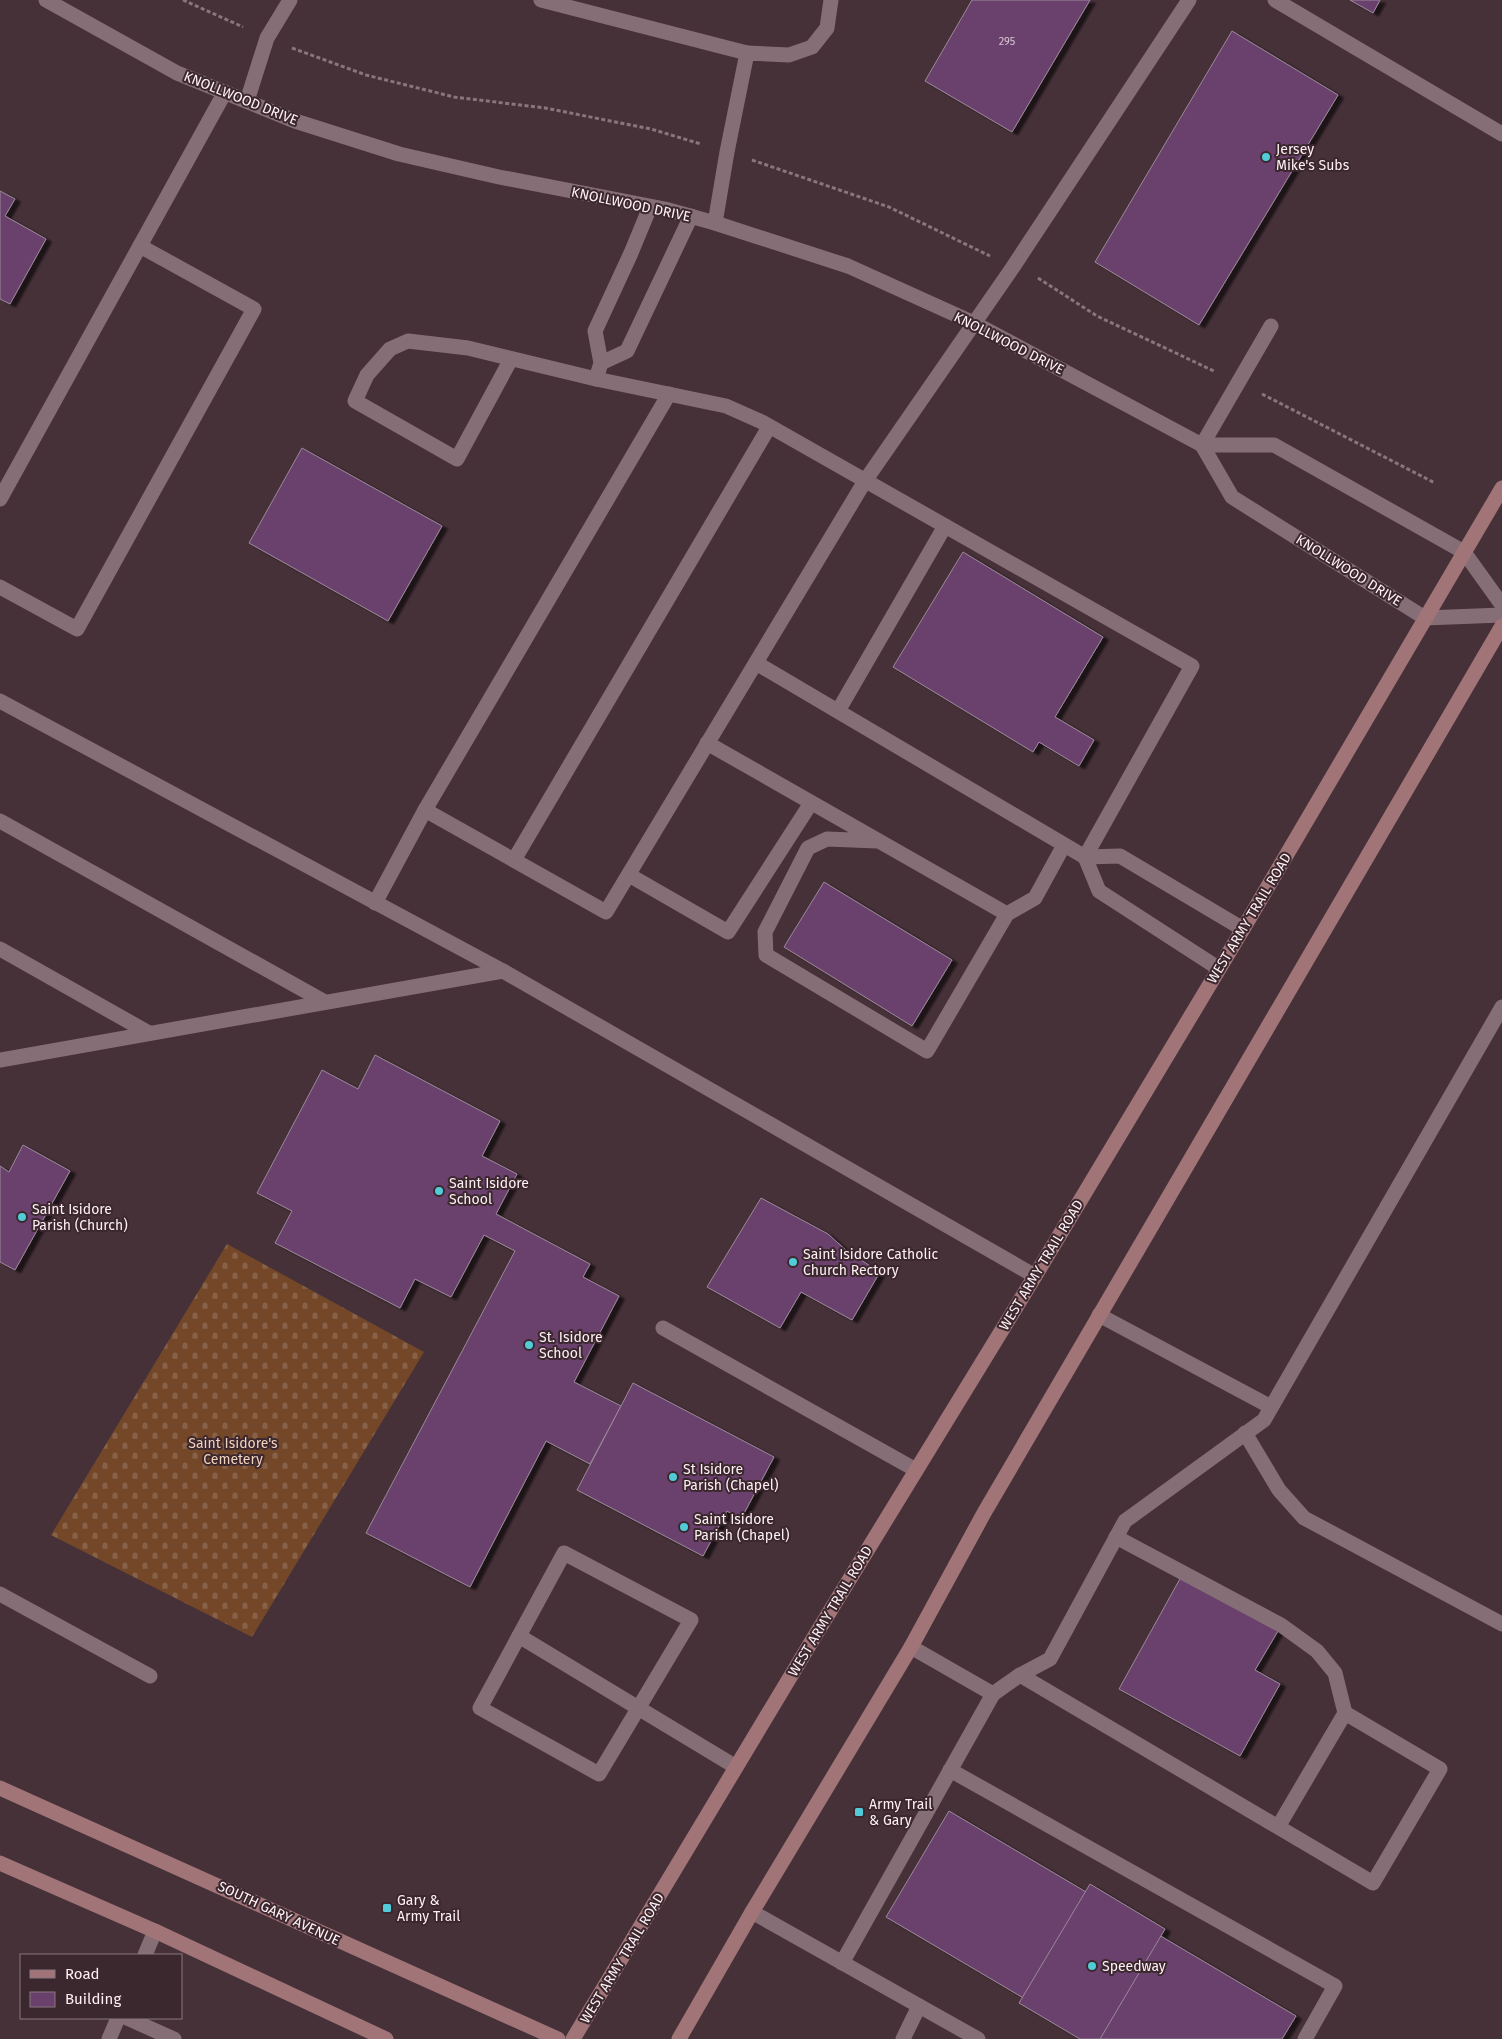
<svg xmlns="http://www.w3.org/2000/svg" width="1502" height="2039" font-family="'Fira Sans',sans-serif">
<style>
.cemetery{fill:url(#cemetery-stones)}
.building{fill:#6a406c;stroke:#9a899a;filter:url(#shadow)}
.lines{fill:none;stroke-linecap:round;stroke-linejoin:round}
.path{stroke:#89767c;stroke-width:3;stroke-dasharray:4 2.5;stroke-linecap:butt}
.service{stroke:#866e76;stroke-width:15}
.minor{stroke:#866e76;stroke-width:15}
.secondary{stroke:#a17478;stroke-width:15}
.poi-dot{fill:#52cbd8;stroke:#3b272e;stroke-width:2}
.labels{text-anchor:middle;stroke-width:4;stroke-linejoin:round;paint-order:stroke}
.number-label{font-size:11px;fill:#d9c4d3}
.street-label{font-size:14px;fill:#fef0f5;stroke:#3b272e}
.poi-label{font-size:14px;fill:#fef0f5;stroke:#3b272e;text-anchor:start}
.park-label{font-size:14px;fill:#f4d3bd;stroke:#3b272e}
</style>
<defs>
<pattern id="cemetery-stones" width="16" height="16" patternUnits="userSpaceOnUse" patternTransform="scale(1.25)"><rect width="16" height="16" fill="#734728"/><path d="M2 7V4a2 2 0 0 1 4 0v3zM10 15v-3a2 2 0 0 1 4 0v3z" fill="#886248"/></pattern>
<filter id="shadow"><feDropShadow dx="5.5" dy="3" stdDeviation="1" flood-color="#0009"/></filter>
</defs>
<rect width="100%" height="100%" fill="#463138"/>
<!-- cemetery -->
<path class="cemetery" d="M227 1244 424 1352 252 1637 51 1535Z"/>
<!-- building -->
<g class="building">
<path d="M972 0H1090L1012 132 925 81Z"/>
<path d="M1350 0H1380L1373 13Z"/>
<path d="M1232 31 1338 95 1199 325 1095 262Z"/>
<path d="M0 191 15 199 5 216 46 239 10 304 0 299Z"/>
<path d="M302 448 442 526 388 621 249 543Z"/>
<path d="M963 552 1103 637 1055 717 1094 740 1079 766 1039 742 1033 752 893 667Z"/>
<path d="M824 882 952 960 912 1026 784 947Z"/>
<path d="M375 1055 500 1121 482 1156 517 1174 496 1214 590 1264 583 1277 619 1296 574 1382 621 1406 590 1464 546 1441 470 1587 366 1533 515 1251 484 1235 451 1297 415 1279 400 1308 275 1243 292 1211 257 1193 322 1070 358 1089Z"/>
<path d="M23 1145 70 1171 15 1270 0 1262V1166L9 1172Z"/>
<path d="M761 1198 828 1234 848 1252 880 1272 852 1320 801 1292 780 1328 707 1287Z"/>
<path d="M633 1383 774 1457 741 1519 727 1511 703 1556 577 1490Z"/>
<path d="M1181 1577 1278 1631 1255 1670 1280 1684 1240 1756 1119 1689Z"/>
<path d="M949 1811 1296 2016 1282 2039H1093L886 1917Z"/>
<path d="M1090 1884 1165 1929 1100 2039H1080L1019 2003Z"/>
</g>
<g class="lines">
<!-- path -->
<g class="path">
<path d="M183 0 243 27"/>
<path d="M292 48 366 75 454 97 545 108 651 129 701 144"/>
<path d="M752 160 889 207 990 256"/>
<path d="M1038 278 1097 316 1214 371"/>
<path d="M1262 394 1435 483"/>
</g>
<!-- service -->
<g class="service">
<path d="M541 0 747 53"/>
<path d="M1275 0 1502 134"/>
<path d="M247 101 267 38 290 0"/>
<path d="M715 223 727 152 747 53 789 55 812 47 827 28 831 0"/>
<path d="M511 359 457 459 355 401 367 375 390 349 408 341 468 348 596 379 726 406 762 422 1192 666 1085 857"/>
<path d="M601 363 627 351 691 216"/>
<path d="M596 379 601 363 595 331 631 253 650 207"/>
<path d="M669 394 425 810 606 912 865 481 1013 267 1189 0"/>
<path d="M1202 445 1271 326"/>
<path d="M0 499 225 92"/>
<path d="M0 587 77 629 254 309 140 246"/>
<path d="M756 663 1085 857 1120 856 1243 929"/>
<path d="M0 701 503 971"/>
<path d="M838 711 945 526"/>
<path d="M707 743 1007 914 927 1051 766 955 765 932 808 848 827 839 877 841"/>
<path d="M0 821 325 1002"/>
<path d="M1085 857 1099 891 1218 968"/>
<path d="M514 860 769 427"/>
<path d="M629 875 728 932 811 803"/>
<path d="M375 903 425 810"/>
<path d="M1007 914 1035 898 1064 845"/>
<path d="M0 949 149 1033"/>
<path d="M0 1060 503 971 1035 1276"/>
<path d="M1099 1315 1271 1407"/>
<path d="M663 1328 916 1470"/>
<path d="M1245 1433 1279 1490 1304 1518 1502 1624"/>
<path d="M1116 1537 1281 1625 1317 1651 1335 1673 1345 1713"/>
<path d="M564 1553 691 1620 599 1774 480 1708Z"/>
<path d="M0 1594 150 1676"/>
<path d="M519 1636 736 1767"/>
<path d="M1020 1675 1373 1883 1440 1769 1345 1713 1278 1827"/>
<path d="M993 1694 1020 1675 1050 1659 1125 1521 1264 1420 1502 1007"/>
<path d="M950 1770 1335 1986 1305 2039"/>
<path d="M752 1912 978 2039"/>
<path d="M145 1955 155 1931"/>
<path d="M842 1963 993 1694 911 1647"/>
<path d="M127 2018 174 2039"/>
<path d="M109 2039 118 2018"/>
<path d="M903 2039 919 2006"/>
</g>
<!-- minor -->
<g class="minor">
<path d="M46 0 177 73 295 121 399 154 499 177 665 209 715 223 848 266 974 323 1202 445H1274L1464 552 1502 605"/>
<path d="M1202 445 1232 497 1425 618 1502 615"/>
</g>
<!-- secondary -->
<g class="secondary">
<path d="M0 1788 558 2039"/>
<path d="M0 1863 155 1931 386 2039"/>
<path d="M573 2039 813 1639 1035 1276 1243 929 1502 488"/>
<path d="M679 2039 752 1912 911 1647 984 1513 1502 626"/>
</g>
</g>
<!-- markers -->
<g class="poi-dot">
<circle cx="1266" cy="157" r="5"/>
<circle cx="439" cy="1191" r="5"/>
<circle cx="22" cy="1217" r="5"/>
<circle cx="793" cy="1262" r="5"/>
<circle cx="529" cy="1345" r="5"/>
<circle cx="673" cy="1477" r="5"/>
<circle cx="684" cy="1527" r="5"/>
<rect x="854" y="1807" width="10" height="10" rx="2.5"/>
<rect x="382" y="1903" width="10" height="10" rx="2.5"/>
<circle cx="1092" cy="1966" r="5"/>
</g>
<g class="labels">
<!-- number labels -->
<g class="number-label">
<text x="1007" y="45">295</text>
</g>
<!-- street labels -->
<g class="street-label">
<text transform="translate(241 98) rotate(22)" y="5">KNOLLWOOD DRIVE</text>
<text transform="translate(631 204) rotate(12)" y="5">KNOLLWOOD DRIVE</text>
<text transform="translate(1009 343) rotate(27)" y="5">KNOLLWOOD DRIVE</text>
<text transform="translate(1349 570) rotate(32)" y="5">KNOLLWOOD DRIVE</text>
<text transform="translate(1249 918) rotate(-59)" y="5">WEST ARMY TRAIL ROAD</text>
<text transform="translate(1041 1265) rotate(-59)" y="5">WEST ARMY TRAIL ROAD</text>
<text transform="translate(830 1611) rotate(-59)" y="5">WEST ARMY TRAIL ROAD</text>
<text transform="translate(279 1913) rotate(25)" y="5">SOUTH GARY AVENUE</text>
<text transform="translate(622 1958) rotate(-59)" y="5">WEST ARMY TRAIL ROAD</text>
</g>
<!-- poi labels -->
<g class="poi-label">
<text x="1276" y="154">Jersey<tspan x="1276" dy="16">Mike's Subs</tspan></text>
<text x="449" y="1188">Saint Isidore<tspan x="449" dy="16">School</tspan></text>
<text x="32" y="1214">Saint Isidore<tspan x="32" dy="16">Parish (Church)</tspan></text>
<text x="803" y="1259">Saint Isidore Catholic<tspan x="803" dy="16">Church Rectory</tspan></text>
<text x="539" y="1342">St. Isidore<tspan x="539" dy="16">School</tspan></text>
<text x="683" y="1474">St Isidore<tspan x="683" dy="16">Parish (Chapel)</tspan></text>
<text x="694" y="1524">Saint Isidore<tspan x="694" dy="16">Parish (Chapel)</tspan></text>
<text x="869" y="1809">Army Trail<tspan x="869" dy="16">&amp; Gary</tspan></text>
<text x="397" y="1905">Gary &amp;<tspan x="397" dy="16">Army Trail</tspan></text>
<text x="1102" y="1971">Speedway</text>
</g>
<!-- park labels -->
<g class="park-label">
<text x="233" y="1448">Saint Isidore's<tspan x="233" dy="16">Cemetery</tspan></text>
</g>
</g>
<!-- legend -->
<rect x="20" y="1954" width="162" height="65" fill="#3b272e" stroke="#89777e"/>
<rect x="30" y="1970" width="25" height="8" fill="#a17478" stroke="#89777e"/>
<text x="65" y="1979" font-size="15" fill="#fef0f5">Road</text>
<rect x="30" y="1992" width="25" height="15" fill="#6a406c" stroke="#89777e"/>
<text x="65" y="2004" font-size="15" fill="#fef0f5">Building</text>
</svg>
